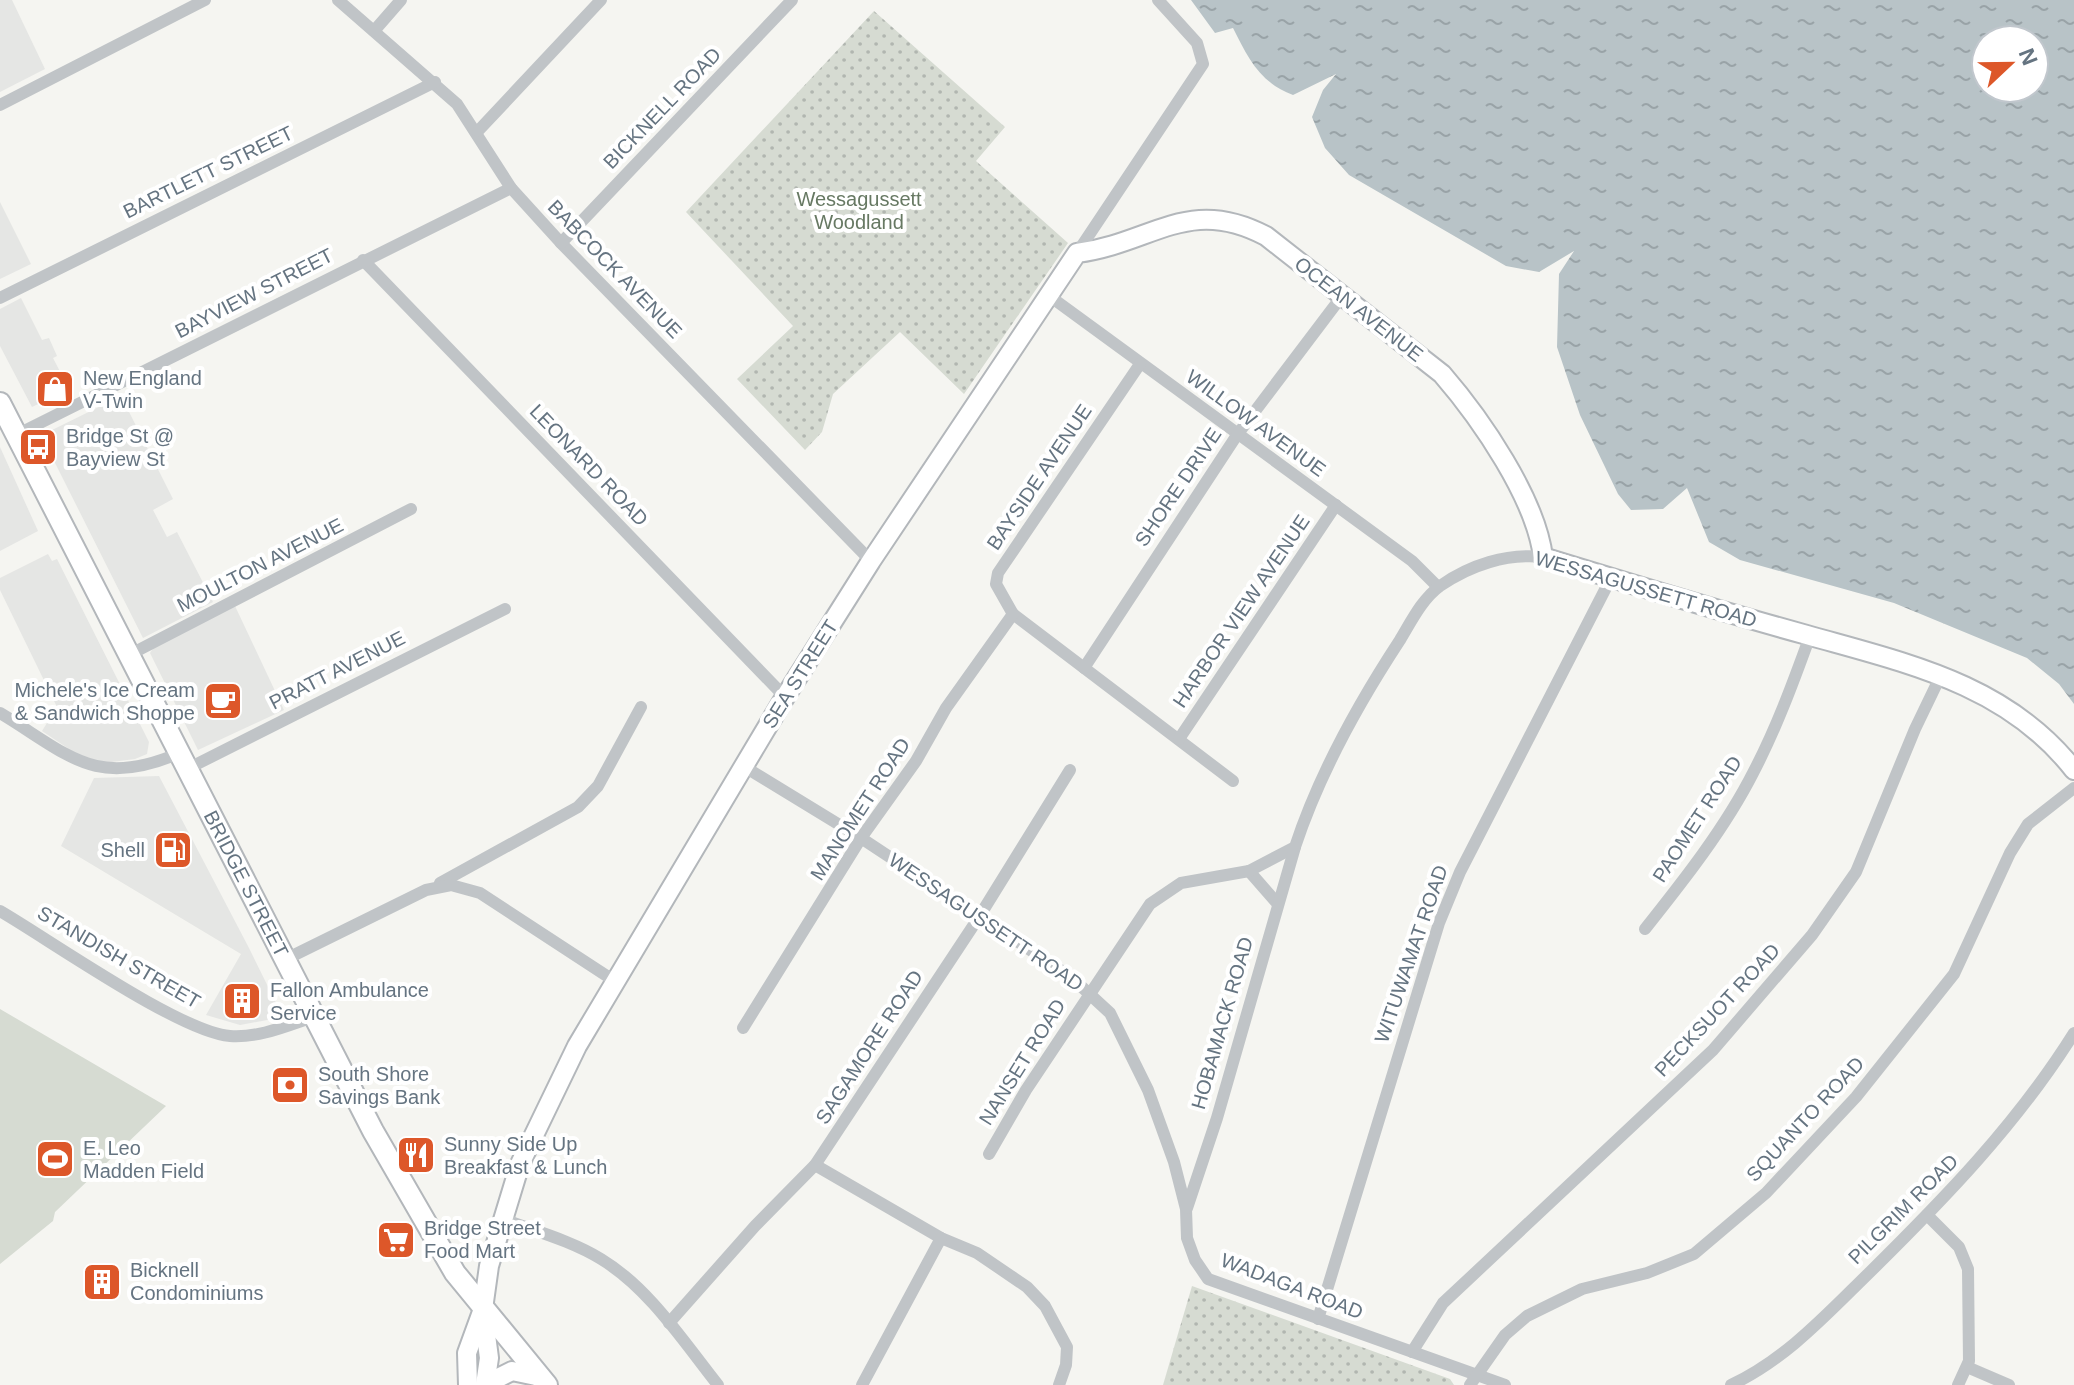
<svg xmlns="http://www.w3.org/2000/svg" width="2074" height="1385" font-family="Arial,sans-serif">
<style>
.built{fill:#e5e6e4}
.green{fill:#d6dbd2}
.park{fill:url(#park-dots)}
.water{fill:url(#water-ripples);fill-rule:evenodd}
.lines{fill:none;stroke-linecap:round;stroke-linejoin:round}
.secondary-casing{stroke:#b3b7bb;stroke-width:22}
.primary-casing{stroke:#b3b7bb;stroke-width:24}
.street{stroke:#c0c4c7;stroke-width:12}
.secondary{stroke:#fff;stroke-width:18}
.primary{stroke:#fff;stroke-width:20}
.labels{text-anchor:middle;stroke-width:8;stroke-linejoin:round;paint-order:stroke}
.street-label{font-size:20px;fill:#657481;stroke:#fff}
.park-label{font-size:20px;fill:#677963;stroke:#fff}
.poi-label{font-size:20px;fill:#657481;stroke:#fff;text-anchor:start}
</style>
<defs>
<pattern id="park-dots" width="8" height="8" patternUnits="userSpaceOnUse" patternTransform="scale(2)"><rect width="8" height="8" fill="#d6dbd2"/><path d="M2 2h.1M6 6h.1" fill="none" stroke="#b1b6b0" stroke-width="1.8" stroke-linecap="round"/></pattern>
<pattern id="water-ripples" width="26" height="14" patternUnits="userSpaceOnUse" patternTransform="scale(2)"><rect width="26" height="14" fill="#b8c3c7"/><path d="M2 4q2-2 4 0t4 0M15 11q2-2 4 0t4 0" fill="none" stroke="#99a3a7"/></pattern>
</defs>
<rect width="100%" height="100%" fill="#f5f5f1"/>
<!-- built -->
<g class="built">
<path d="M0 0H12L45 69 0 92Z"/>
<path d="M0 202 31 264 0 279Z"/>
<path d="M21 298 42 340 49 338 57 356 53 358 69 389 32 407 0 346V309Z"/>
<path d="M121 396 173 499 153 510 167 537 177 532 213 602 143 638 44 441 48 432Z"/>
<path d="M0 447 38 531 0 551Z"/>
<path d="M48 554 52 561 57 559 149 742 147 754 135 759 104 763 75 753 42 731 57 707 0 590V578Z"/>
<path d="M235 606 284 710 198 750 150 653 154 647Z"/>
<path d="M159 776 249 948 283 1017 240 1025 206 1015 241 954 61 846 94 778Z"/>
</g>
<!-- green -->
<path class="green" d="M0 1009 166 1106 55 1212 53 1221 0 1264Z"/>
<!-- park -->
<g class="park">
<path d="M874 11 1005 127 976 161 1068 243 964 394 900 332 833 394 822 432 805 450 737 379 793 326 686 212Z"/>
<path d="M1192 1286 1450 1379 1454 1385H1163Z"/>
</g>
<!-- water -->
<path class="water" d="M1191 0H2074V704L2059 684 2027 658 1894 603 1740 560 1709 542 1687 488 1663 509 1631 510 1618 494 1580 415 1557 347 1559 274 1574 251 1539 272 1506 266 1349 175 1325 148 1312 117 1323 90 1336 74 1293 95C1260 83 1248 58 1233 28L1215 33ZM1986 40H2034V88H1986Z"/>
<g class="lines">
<!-- secondary casing -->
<g class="secondary-casing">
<g id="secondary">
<path d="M483 1312 489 1358 485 1385"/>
<path d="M486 1384 512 1371 541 1377"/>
<path d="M468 1385 467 1353 483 1309 489 1266 520 1164 577 1046 785 697 871 561 1077 253C1153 243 1188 195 1266 236L1442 374C1481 419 1536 499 1543 557 1631 584 1719 611 1807 635 1906 663 2007 684 2074 770"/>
</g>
</g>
<!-- primary casing -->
<g class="primary-casing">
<g id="primary">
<path id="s1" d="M0 403 373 1131 455 1273 547 1385"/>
</g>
</g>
<!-- street -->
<g class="street">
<path d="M338 0 457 104 511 188 561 243 871 561"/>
<path d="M374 31 401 0"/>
<path d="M0 105 205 0"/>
<path d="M478 131 601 0"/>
<path d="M561 243 792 0"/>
<path d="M1077 253 1203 64 1197 43 1158 0"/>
<path d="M363 260 785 697"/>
<path d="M1048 295 1412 561 1438 587"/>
<path d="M0 298 435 82"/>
<path d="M1140 364 998 573 996 584 1013 614 1233 781"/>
<path d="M16 435 511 188"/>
<path d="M127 656 411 509"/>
<path d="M1084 668 1237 435 1342 296"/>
<path d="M0 713C68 754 95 789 177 754"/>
<path d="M1179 739 1336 505"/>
<path d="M743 766 861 838 1071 977 1110 1013 1148 1090 1174 1162 1186 1209 1187 1238 1195 1260 1208 1279 1505 1385"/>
<path d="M187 769 505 609"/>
<path d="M1249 871 1277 903"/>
<path d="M440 883 578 807 598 786 641 707"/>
<path d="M0 911C50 940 180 1032 230 1036 259 1038 286 1026 313 1017"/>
<path d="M1645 929C1684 880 1725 828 1753 773 1776 729 1793 683 1810 636"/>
<path d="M284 960 426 890 451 885 480 893 613 980"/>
<path d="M743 1028 861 838 916 761 946 708 1013 614"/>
<path d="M989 1154 1026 1090 1150 904 1181 883 1249 871 1295 847C1319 774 1358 704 1400 640 1411 622 1422 599 1440 586 1470 565 1507 553 1543 557"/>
<path d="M815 1165 941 1238 977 1253 1027 1287 1045 1306 1067 1347 1066 1365 1059 1385"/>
<path d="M1187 1208 1217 1118 1295 847"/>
<path d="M1927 1215 1959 1247 1968 1269 1969 1361 1958 1385"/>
<path d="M503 1219C535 1231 572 1241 601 1259 649 1288 683 1341 718 1385"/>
<path d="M1318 1319 1439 923 1460 872 1611 578"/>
<path d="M669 1323 755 1226 815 1165 979 917 1070 770"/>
<path d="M1412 1352 1443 1303 1713 1050 1812 935 1856 872 1915 729 1941 675"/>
<path d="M1967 1367 2009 1385"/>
<path d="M862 1385 941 1238"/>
<path d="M1470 1385 1505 1335 1527 1316 1582 1289 1647 1273 1694 1254 1766 1193 1856 1097 1954 974 2010 853 2028 824 2074 788"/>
<path d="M1731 1385C1785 1360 1826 1315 1868 1274 1944 1199 2017 1124 2074 1033"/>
</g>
<!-- secondary -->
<use href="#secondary" class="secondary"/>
<!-- primary -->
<use href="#primary" class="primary"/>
</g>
<!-- icons -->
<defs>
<g id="shop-square" transform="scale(2)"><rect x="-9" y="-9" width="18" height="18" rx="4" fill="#dd5729" stroke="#fff"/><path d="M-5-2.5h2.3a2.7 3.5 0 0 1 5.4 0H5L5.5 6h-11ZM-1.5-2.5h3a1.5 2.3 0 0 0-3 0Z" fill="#fff"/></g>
<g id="bus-square" transform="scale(2)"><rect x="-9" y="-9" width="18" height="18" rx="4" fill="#dd5729" stroke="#fff"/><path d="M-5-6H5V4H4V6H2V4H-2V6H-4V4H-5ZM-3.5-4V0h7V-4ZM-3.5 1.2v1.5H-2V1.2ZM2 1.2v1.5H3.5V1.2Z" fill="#fff"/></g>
<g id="cafe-square" transform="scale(2)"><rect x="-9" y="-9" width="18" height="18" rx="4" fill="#dd5729" stroke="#fff"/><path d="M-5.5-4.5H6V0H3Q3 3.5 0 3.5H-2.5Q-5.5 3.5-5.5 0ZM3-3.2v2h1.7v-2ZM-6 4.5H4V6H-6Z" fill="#fff"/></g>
<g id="fuel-square" transform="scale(2)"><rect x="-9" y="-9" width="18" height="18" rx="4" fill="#dd5729" stroke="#fff"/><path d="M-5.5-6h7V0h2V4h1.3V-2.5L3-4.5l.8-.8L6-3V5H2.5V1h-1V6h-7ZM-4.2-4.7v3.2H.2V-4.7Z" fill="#fff"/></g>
<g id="building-square" transform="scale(2)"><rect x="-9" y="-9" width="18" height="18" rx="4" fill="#dd5729" stroke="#fff"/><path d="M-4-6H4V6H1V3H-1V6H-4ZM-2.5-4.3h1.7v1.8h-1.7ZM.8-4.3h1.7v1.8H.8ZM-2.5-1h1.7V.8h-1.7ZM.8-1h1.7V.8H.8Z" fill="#fff"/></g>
<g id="bank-square" transform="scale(2)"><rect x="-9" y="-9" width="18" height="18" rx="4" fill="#dd5729" stroke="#fff"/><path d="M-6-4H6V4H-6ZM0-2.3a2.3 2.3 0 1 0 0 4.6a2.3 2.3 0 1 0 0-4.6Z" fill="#fff"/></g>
<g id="restaurant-square" transform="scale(2)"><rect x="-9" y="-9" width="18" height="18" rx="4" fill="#dd5729" stroke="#fff"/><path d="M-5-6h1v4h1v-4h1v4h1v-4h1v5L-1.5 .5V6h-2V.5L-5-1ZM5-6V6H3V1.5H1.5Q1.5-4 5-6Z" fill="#fff"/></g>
<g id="stadium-square" transform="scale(2)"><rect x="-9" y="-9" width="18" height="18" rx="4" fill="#dd5729" stroke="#fff"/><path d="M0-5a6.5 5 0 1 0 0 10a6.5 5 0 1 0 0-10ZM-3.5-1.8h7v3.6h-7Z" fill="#fff"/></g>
<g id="supermarket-square" transform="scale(2)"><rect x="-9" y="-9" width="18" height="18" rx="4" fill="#dd5729" stroke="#fff"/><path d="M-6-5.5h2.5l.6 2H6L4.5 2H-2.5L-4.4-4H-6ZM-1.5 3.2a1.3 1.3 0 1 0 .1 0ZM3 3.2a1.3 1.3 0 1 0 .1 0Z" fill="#fff"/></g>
</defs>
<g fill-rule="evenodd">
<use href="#shop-square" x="55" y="389"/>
<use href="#bus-square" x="38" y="447"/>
<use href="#cafe-square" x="223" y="701"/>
<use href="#fuel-square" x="173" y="850"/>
<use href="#building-square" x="242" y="1001"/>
<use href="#bank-square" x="290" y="1085"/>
<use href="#restaurant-square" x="416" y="1155"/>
<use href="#stadium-square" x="55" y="1159"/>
<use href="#supermarket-square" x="396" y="1240"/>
<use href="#building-square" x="102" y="1282"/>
</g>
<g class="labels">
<!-- street labels -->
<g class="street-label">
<text transform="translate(662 108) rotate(-46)" y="7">BICKNELL ROAD</text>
<text transform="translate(208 172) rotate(-26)" y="7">BARTLETT STREET</text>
<text transform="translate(615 269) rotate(46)" y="7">BABCOCK AVENUE</text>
<text transform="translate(254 293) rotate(-27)" y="7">BAYVIEW STREET</text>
<text transform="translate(1359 309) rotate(38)" y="7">OCEAN AVENUE</text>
<text transform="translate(1256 423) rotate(36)" y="7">WILLOW AVENUE</text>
<text transform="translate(589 465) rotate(46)" y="7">LEONARD ROAD</text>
<text transform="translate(1039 477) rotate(-56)" y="7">BAYSIDE AVENUE</text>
<text transform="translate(1178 487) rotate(-56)" y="7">SHORE DRIVE</text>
<text transform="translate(260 565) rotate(-27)" y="7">MOULTON AVENUE</text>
<text transform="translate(1646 589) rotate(16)" y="7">WESSAGUSSETT ROAD</text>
<text transform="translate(1241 611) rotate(-56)" y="7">HARBOR VIEW AVENUE</text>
<text transform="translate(337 670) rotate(-27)" y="7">PRATT AVENUE</text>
<text transform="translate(800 674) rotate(-58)" y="7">SEA STREET</text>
<text transform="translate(860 809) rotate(-57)" y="7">MANOMET ROAD</text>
<text transform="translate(1697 819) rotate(-57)" y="7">PAOMET ROAD</text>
<text dy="7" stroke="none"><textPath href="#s1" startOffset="540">BRIDGE STREET</textPath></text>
<text transform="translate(986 922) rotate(34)" y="7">WESSAGUSSETT ROAD</text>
<text transform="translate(1411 954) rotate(-71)" y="7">WITUWAMAT ROAD</text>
<text transform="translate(119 957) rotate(30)" y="7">STANDISH STREET</text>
<text transform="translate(1717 1010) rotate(-47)" y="7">PECKSUOT ROAD</text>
<text transform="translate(1222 1023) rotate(-74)" y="7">HOBAMACK ROAD</text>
<text transform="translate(869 1047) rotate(-57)" y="7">SAGAMORE ROAD</text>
<text transform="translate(1022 1062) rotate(-58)" y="7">NANSET ROAD</text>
<text transform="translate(1805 1119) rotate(-47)" y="7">SQUANTO ROAD</text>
<text transform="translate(1903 1209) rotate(-45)" y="7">PILGRIM ROAD</text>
<text transform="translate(1292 1286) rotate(21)" y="7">WADAGA ROAD</text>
</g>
<!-- park labels -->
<g class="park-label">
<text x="859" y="206">Wessagussett<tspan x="859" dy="23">Woodland</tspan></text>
</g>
<!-- poi labels -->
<g class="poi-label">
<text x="83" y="385">New England<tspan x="83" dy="23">V-Twin</tspan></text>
<text x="66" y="443">Bridge St @<tspan x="66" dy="23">Bayview St</tspan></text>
<text x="195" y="697" text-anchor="end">Michele's Ice Cream<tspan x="195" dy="23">&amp; Sandwich Shoppe</tspan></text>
<text x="145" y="857" text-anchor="end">Shell</text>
<text x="270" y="997">Fallon Ambulance<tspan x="270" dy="23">Service</tspan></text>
<text x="318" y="1081">South Shore<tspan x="318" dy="23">Savings Bank</tspan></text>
<text x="444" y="1151">Sunny Side Up<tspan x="444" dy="23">Breakfast &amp; Lunch</tspan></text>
<text x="83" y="1155">E. Leo<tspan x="83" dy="23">Madden Field</tspan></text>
<text x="424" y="1235">Bridge Street<tspan x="424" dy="23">Food Mart</tspan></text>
<text x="130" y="1277">Bicknell<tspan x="130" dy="23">Condominiums</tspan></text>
</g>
</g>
<!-- north arrow -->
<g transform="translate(2010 64) rotate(68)"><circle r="38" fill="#ffffff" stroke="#c1c7cd" stroke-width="2"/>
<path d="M0-6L14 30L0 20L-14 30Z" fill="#dd5729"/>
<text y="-12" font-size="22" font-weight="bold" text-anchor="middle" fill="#657481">N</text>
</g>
</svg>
